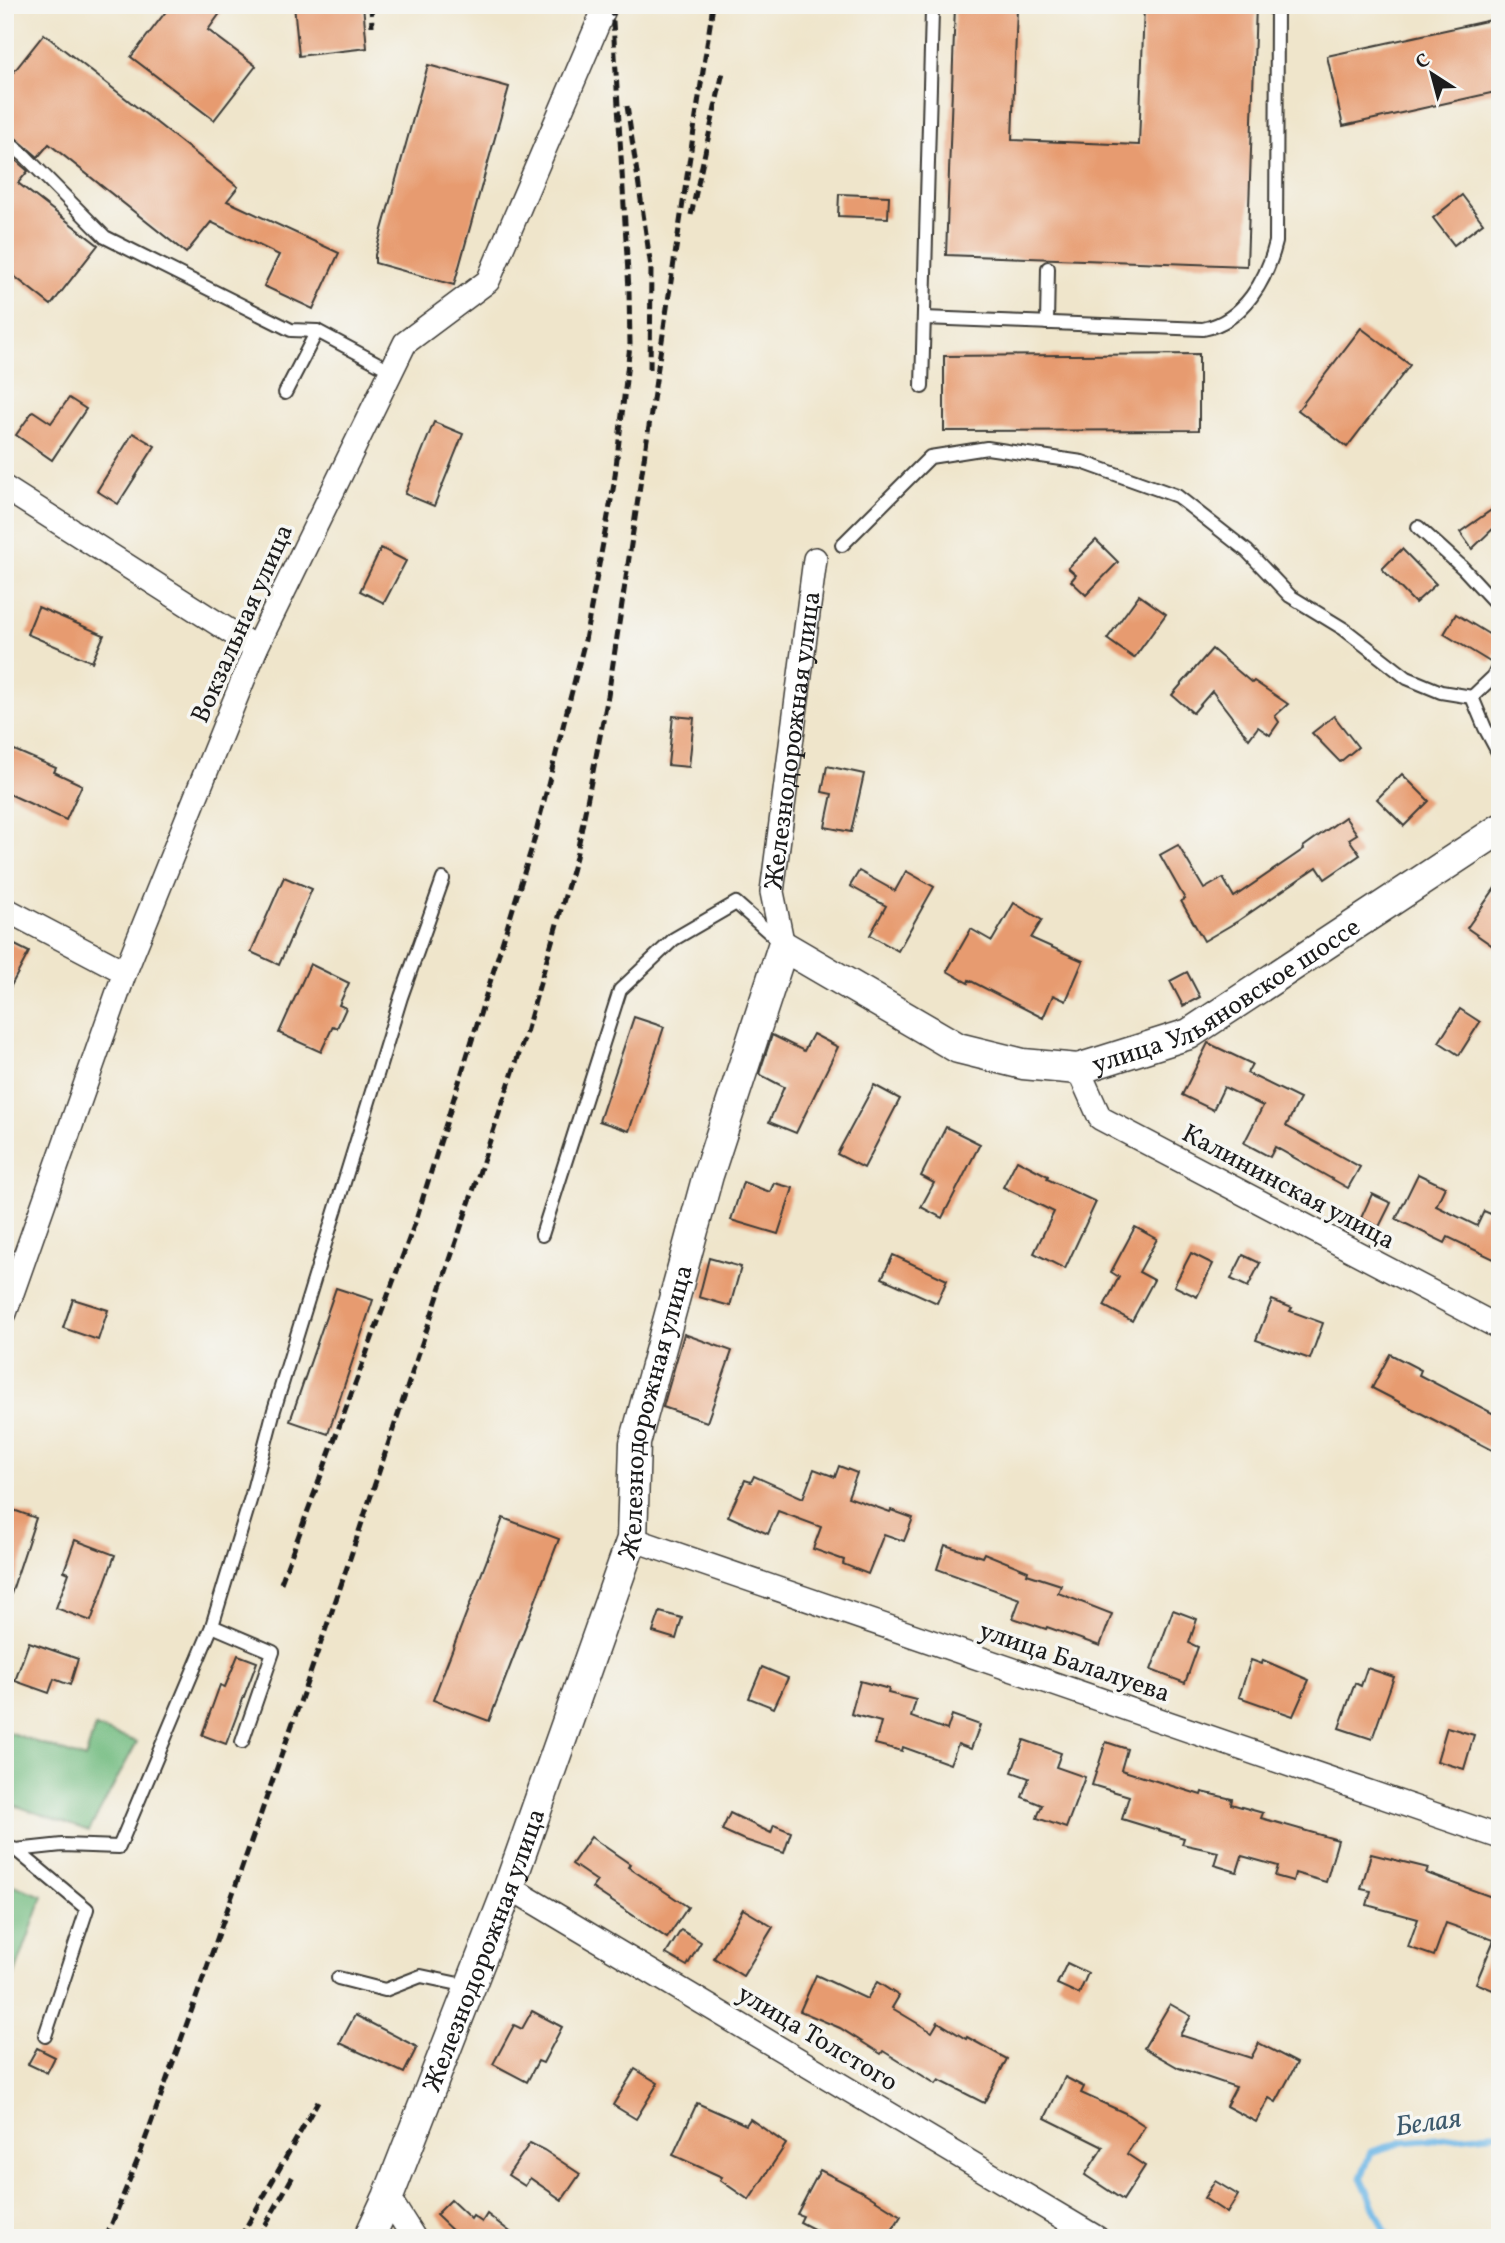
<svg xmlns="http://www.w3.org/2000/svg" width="1505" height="2243" font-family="Vollkorn,serif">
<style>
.forest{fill:#76bd83;stroke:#496c50;stroke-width:2}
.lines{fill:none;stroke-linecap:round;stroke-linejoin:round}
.stream{stroke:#6eb7e6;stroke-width:7}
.building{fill:#e79b6f}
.service-casing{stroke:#3c3a36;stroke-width:16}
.minor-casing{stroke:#3c3a36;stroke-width:26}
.tertiary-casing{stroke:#3c3a36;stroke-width:33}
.service{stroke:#fff;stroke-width:12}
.minor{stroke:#fff;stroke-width:23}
.tertiary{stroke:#fff;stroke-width:30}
.rail{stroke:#1c1c1c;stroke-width:5;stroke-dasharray:10 5;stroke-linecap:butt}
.labels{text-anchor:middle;stroke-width:7;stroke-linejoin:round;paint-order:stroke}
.street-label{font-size:26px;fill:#1c1c1c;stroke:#f6f6f2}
.water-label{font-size:28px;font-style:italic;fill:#3d5a6d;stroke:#f6f6f2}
</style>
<rect width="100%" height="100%" fill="#f6f6f2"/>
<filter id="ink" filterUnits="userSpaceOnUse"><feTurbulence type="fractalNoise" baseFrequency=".0143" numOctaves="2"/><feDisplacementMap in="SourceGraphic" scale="14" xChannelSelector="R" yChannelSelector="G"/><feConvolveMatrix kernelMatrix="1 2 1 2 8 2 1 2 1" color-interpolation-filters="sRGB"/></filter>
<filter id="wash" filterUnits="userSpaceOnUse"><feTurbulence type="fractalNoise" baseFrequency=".00686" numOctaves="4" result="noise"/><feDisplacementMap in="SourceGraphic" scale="28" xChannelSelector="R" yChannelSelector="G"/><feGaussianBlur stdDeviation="1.57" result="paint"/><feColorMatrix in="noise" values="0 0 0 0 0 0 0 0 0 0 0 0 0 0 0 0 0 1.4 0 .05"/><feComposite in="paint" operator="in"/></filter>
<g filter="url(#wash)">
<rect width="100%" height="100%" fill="#efe5cb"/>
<!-- forest -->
<g class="forest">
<path d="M95 1727 137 1742 89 1831 5 1802V1731L85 1759Z"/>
<path d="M5 1882 43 1896 8 1993 5 1992Z"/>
</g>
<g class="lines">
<!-- stream -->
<path class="stream" d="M1388 2238 1361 2178 1371 2152 1403 2142 1500 2133"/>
</g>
<g id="blocks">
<!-- building -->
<g class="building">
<path d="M171 5H226L208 30 256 66 214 120 131 57Z"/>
<path d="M294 5H363L367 48 299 56Z"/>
<path d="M1144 5H1256L1247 266 946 255 955 6 1017 8 1012 140 1139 145Z"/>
<path d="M1500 18V91L1343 126 1327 56Z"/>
<path d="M44 34 238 187 227 201 339 253 313 309 264 286 279 255 211 222 186 253 49 144 38 157 10 133 5 131V83Z"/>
<path d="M428 65 509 87 454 285 375 263V255Z"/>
<path d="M5 151 28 171 18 183 98 245 51 305 5 269Z"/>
<path d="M839 194 889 196 888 218 838 216Z"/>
<path d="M1462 195 1483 223 1454 245 1433 218Z"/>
<path d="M1361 328 1410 365 1347 447 1298 410Z"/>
<path d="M1199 354V430L944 431V356Z"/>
<path d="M69 398 86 409 52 460 16 435 33 411 51 423Z"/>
<path d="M434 422 463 434 434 506 405 494Z"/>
<path d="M133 433 155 446 118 504 97 491Z"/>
<path d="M1500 504V522L1472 549 1460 532Z"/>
<path d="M1096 540 1118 562 1086 595 1071 581 1076 575 1068 568Z"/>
<path d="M381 548 406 561 384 603 360 591Z"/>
<path d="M1402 549 1436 584 1415 603 1382 569Z"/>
<path d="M1139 595 1166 614 1134 658 1107 639Z"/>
<path d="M38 607 104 635 92 662 27 634Z"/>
<path d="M1456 614 1500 641V647L1490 662 1444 634Z"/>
<path d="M1212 649 1252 683 1254 681 1288 704 1275 716 1279 722 1270 735 1258 727 1249 739 1212 691 1193 713 1172 695Z"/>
<path d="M673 716 694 718 689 767 668 765Z"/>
<path d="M1334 716 1358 747 1340 762 1312 733Z"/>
<path d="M5 746 56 768 54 772 82 785 66 820 5 792Z"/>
<path d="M827 766 864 774 851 832 825 827 832 794 822 792Z"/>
<path d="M1402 774 1429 801 1404 826 1377 799Z"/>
<path d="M1345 817 1357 834 1349 839 1360 855 1325 879 1317 867 1238 921 1204 941 1181 901 1185 899 1160 855 1178 845 1204 889 1223 878 1234 897 1304 849 1303 847Z"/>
<path d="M859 871 895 891 906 871 934 887 898 951 870 935 886 906 850 886Z"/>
<path d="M284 877 312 889 279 965 251 952Z"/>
<path d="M1500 881V951L1467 928Z"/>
<path d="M1014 903 1042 920 1031 938 1083 961 1066 1001 1053 995 1043 1018 969 980 968 983 947 971 971 929 992 941Z"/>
<path d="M5 940 29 952 5 997Z"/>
<path d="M310 964 349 983 339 1005 346 1008 337 1028 333 1026 321 1052 279 1033Z"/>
<path d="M1187 972 1200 997 1183 1006 1170 981Z"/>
<path d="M1460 1009 1480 1022 1459 1055 1439 1042Z"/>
<path d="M634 1017 664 1027 629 1131 599 1121Z"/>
<path d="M813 1034 838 1047 796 1133 769 1122 784 1087 759 1074 772 1035 804 1051Z"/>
<path d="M1208 1043 1252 1064 1247 1073 1300 1099 1286 1126 1360 1167 1348 1188 1275 1147 1270 1157 1244 1143 1263 1106 1224 1087 1213 1110 1182 1095Z"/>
<path d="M874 1085 900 1099 864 1168 837 1154Z"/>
<path d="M946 1127 980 1144 942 1218 921 1207 934 1183 921 1176Z"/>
<path d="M1017 1160 1048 1176 1047 1179 1096 1202 1065 1269 1034 1253 1054 1212 1003 1187Z"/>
<path d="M1418 1174 1445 1187 1436 1206 1477 1226 1484 1211 1500 1218V1262L1448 1237 1445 1243 1396 1219Z"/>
<path d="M743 1182 770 1192 774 1183 793 1188 778 1234 731 1220Z"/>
<path d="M1372 1194 1391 1203 1379 1227 1361 1218Z"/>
<path d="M1135 1227 1157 1239 1139 1272 1154 1280 1132 1321 1104 1306 1119 1277 1111 1272Z"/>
<path d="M1191 1253 1213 1264 1197 1297 1174 1286Z"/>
<path d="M893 1255 947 1280 937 1303 882 1278Z"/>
<path d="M1243 1255 1260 1263 1248 1287 1231 1279Z"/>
<path d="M709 1258 741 1267 730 1306 699 1297Z"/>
<path d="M336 1288 373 1300 328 1434 290 1421Z"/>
<path d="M73 1299 108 1310 98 1340 63 1328Z"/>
<path d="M1272 1300 1292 1308 1290 1311 1323 1323 1310 1359 1256 1340Z"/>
<path d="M684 1334 732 1351 707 1422 663 1407Z"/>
<path d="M1390 1354 1421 1370 1419 1375 1500 1417V1454L1372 1388Z"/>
<path d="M839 1466 857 1473 848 1497 890 1512 891 1510 913 1518 904 1541 884 1534 868 1574 843 1564 844 1560 813 1549 821 1527 778 1511 768 1534 728 1516 745 1480 751 1482 754 1476 803 1498 814 1469 835 1477Z"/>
<path d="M5 1507 36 1518 9 1600 5 1599Z"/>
<path d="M503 1518 559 1539 489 1721 433 1700Z"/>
<path d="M75 1540 115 1555 91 1621 56 1608 69 1573 64 1571Z"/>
<path d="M945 1545 982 1557 984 1553 1028 1571 1027 1574 1061 1585 1058 1593 1112 1614 1100 1646 1047 1627 1046 1629 1013 1618 1020 1599 937 1569Z"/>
<path d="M1173 1610 1197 1619 1189 1643 1198 1647 1185 1683 1151 1670Z"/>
<path d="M660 1612 682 1618 676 1639 653 1632Z"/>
<path d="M29 1642 78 1659 70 1685 54 1679 49 1693 15 1681Z"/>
<path d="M238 1655 257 1662 226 1744 202 1735 220 1685 225 1687Z"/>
<path d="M1251 1660 1262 1664 1263 1660 1309 1680 1293 1716 1239 1697Z"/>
<path d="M762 1667 788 1678 774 1708 749 1698Z"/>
<path d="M1367 1668 1394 1677 1372 1739 1339 1728 1355 1683 1361 1686Z"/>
<path d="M860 1681 889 1689 888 1693 916 1700 911 1717 947 1730 952 1715 980 1725 971 1749 958 1744 950 1764 903 1747 902 1751 875 1744 881 1722 851 1714Z"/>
<path d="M1447 1727 1474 1735 1464 1769 1437 1761Z"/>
<path d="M1024 1740 1061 1753 1056 1767 1085 1777 1066 1828 1037 1818 1042 1805 1022 1797 1029 1778 1012 1772Z"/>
<path d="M1106 1742 1127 1749 1121 1770 1201 1795 1202 1792 1232 1799 1231 1804 1263 1813 1261 1818 1338 1840 1326 1882 1295 1873 1293 1881 1275 1876 1278 1866 1242 1856 1237 1872 1214 1865 1218 1852 1182 1844 1184 1838 1122 1819 1129 1796 1092 1785Z"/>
<path d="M730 1813 771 1833 774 1825 791 1832 784 1853 742 1839 722 1830Z"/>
<path d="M591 1837 630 1864 628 1867 688 1907 667 1938 592 1888 597 1881 572 1864Z"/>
<path d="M1371 1854 1428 1868 1426 1873 1500 1900V1993L1476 1983 1494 1940 1446 1923 1434 1956 1408 1947 1418 1919 1367 1905 1371 1891 1361 1889Z"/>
<path d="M743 1909 773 1927 743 1976 714 1958Z"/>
<path d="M681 1930 701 1942 687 1966 666 1954Z"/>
<path d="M1067 1963 1088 1973 1079 1994 1057 1984Z"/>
<path d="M816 1975 867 1999 877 1982 899 1996 892 2008 932 2032 938 2022 966 2039 967 2037 1007 2059 984 2103 939 2080 936 2084 883 2051 881 2054 840 2028 800 2011Z"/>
<path d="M1170 2004 1191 2016 1180 2035 1251 2058 1259 2043 1297 2063 1276 2102 1269 2098 1256 2122 1226 2106 1236 2087 1179 2068 1144 2048Z"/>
<path d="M532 2011 562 2027 543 2063 538 2061 527 2082 493 2064 514 2025 522 2029Z"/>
<path d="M355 2015 417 2047 404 2073 340 2043Z"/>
<path d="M37 2048 55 2057 47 2073 28 2064Z"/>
<path d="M635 2069 658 2083 636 2119 613 2105Z"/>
<path d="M1065 2077 1084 2087 1081 2093 1125 2113 1145 2126 1127 2154 1145 2166 1123 2200 1085 2175 1103 2147 1045 2118Z"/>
<path d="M697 2103 746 2125 750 2119 786 2144 749 2200 720 2180 722 2177 673 2155Z"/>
<path d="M530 2143 544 2150 580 2174 562 2200 530 2178 525 2186 508 2175Z"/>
<path d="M820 2170 863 2192 901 2216 887 2238H831L800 2222 803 2216 797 2214Z"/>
<path d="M1215 2181 1238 2195 1227 2213 1204 2198Z"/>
<path d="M451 2200 471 2219 473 2216 482 2222 487 2214 518 2238H456L458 2236 436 2215Z"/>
</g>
</g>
</g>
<g filter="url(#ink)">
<use href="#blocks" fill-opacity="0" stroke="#3c3a36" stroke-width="2"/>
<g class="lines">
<!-- service casing -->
<g class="service-casing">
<g id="service">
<path d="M5 140 25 156 105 237 291 330 317 331 390 370"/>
<path d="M924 318 1203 329C1244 321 1267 279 1276 242L1277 5"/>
<path d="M1047 323 1048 268"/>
<path d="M922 387 932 11"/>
<path d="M285 393 317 331"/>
<path d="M1418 527 1463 568 1500 608"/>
<path d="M842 545 930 457 987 448 1082 462 1177 496 1247 551 1290 596 1344 629 1407 678 1441 692 1472 697 1493 677 1500 664"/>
<path d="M1472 697 1485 728 1500 756"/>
<path d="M542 1235 620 990 674 939 736 903 781 943"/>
<path d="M212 1626 273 1652 242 1742"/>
<path d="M5 1846 16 1850 87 1909 45 2036"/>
<path d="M16 1850 62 1845 119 1847 212 1626 252 1494 274 1410 401 997 443 879"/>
<path d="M338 1978 385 1990 421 1976 468 1986"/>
</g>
</g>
<!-- minor casing -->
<g class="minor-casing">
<g id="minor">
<path d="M5 488 256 648"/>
<path d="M5 909 125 972"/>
<path id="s1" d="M783 946 772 892 815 559"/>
<path d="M1078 1069 1100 1118 1500 1328"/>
<path d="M5 1313 125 972 256 648 405 343 488 281 606 5"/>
<path d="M632 1539 1500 1837"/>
<path d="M509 1887 1097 2238"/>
<path d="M388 2197 414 2238"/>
</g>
</g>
<!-- tertiary casing -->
<g class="tertiary-casing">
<g id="tertiary">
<path id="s2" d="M369 2238 388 2197 509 1887 632 1539 635 1443 708 1175 783 946 958 1048 1023 1064 1078 1069 1189 1034 1500 829"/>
</g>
</g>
<!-- service -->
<use href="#service" class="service"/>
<!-- minor -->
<use href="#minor" class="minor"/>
<!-- tertiary -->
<use href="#tertiary" class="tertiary"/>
<!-- rail -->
<g class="rail">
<path d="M371 5 372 26"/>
<path d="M733 9 734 5"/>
<path d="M627 106 651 267 650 374"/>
<path d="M691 215 723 72"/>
<path d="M281 1583 416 1220 533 844 585 640 614 484 630 345 629 290 612 5"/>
<path d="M106 2238 140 2154 205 1973 339 1591 525 1036 576 857 608 696 713 5"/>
<path d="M240 2238 318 2101"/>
<path d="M258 2238 293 2176"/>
</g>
</g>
</g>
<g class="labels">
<!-- street labels -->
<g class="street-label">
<text transform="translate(241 623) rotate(-66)" y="9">Вокзальная улица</text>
<text dy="9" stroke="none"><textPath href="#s1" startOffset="208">Железнодорожная улица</textPath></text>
<text dy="9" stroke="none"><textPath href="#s2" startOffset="1853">улица Ульяновское шоссе</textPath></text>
<text transform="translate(1289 1186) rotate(28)" y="9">Калининская улица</text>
<text dy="9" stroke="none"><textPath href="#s2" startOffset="877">Железнодорожная улица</textPath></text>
<text transform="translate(1075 1661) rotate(19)" y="9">улица Балалуева</text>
<text dy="9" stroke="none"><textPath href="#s2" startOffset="310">Железнодорожная улица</textPath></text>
<text transform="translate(818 2037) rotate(31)" y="9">улица Толстого</text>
</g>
<!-- water labels -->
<g class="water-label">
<text transform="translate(1428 2121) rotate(-8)" y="10">Белая</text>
</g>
</g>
<!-- margin -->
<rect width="1505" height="2243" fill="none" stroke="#f6f6f2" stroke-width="28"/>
<!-- north arrow -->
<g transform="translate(1432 74) rotate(324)" stroke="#f6f6f2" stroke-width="5" paint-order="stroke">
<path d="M0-5L12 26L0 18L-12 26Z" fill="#1c1c1c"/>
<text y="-10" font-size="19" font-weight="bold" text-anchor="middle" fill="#1c1c1c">С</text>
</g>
</svg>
